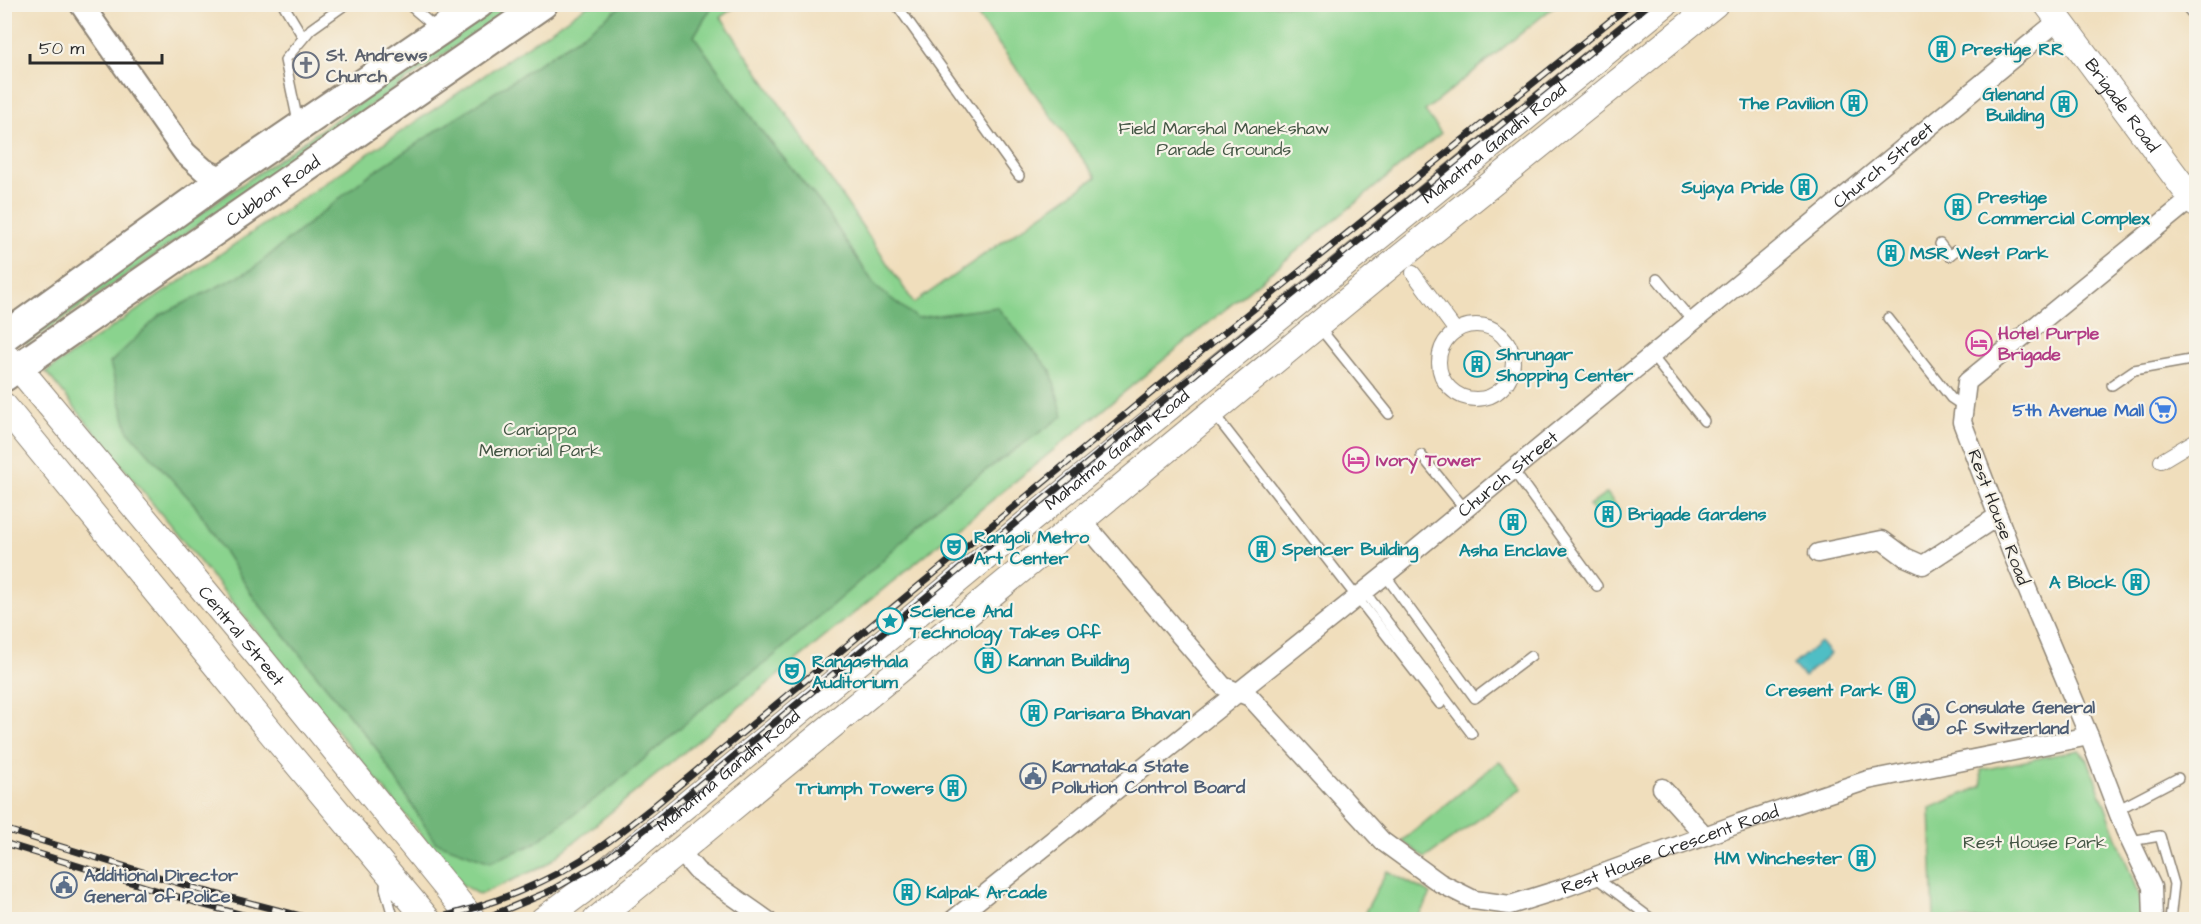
<svg xmlns="http://www.w3.org/2000/svg" width="2201" height="924" font-family="'Architects Daughter',sans-serif">
<style>
.green{fill:#8ad38e;stroke:#5a7f5c;stroke-width:1.5}
.forest{fill:#6fb579;stroke:#4d7052;stroke-width:1.5}
.water{fill:#50bec5;stroke:#3e7478;stroke-width:1.5}
.lines{fill:none;stroke-linecap:round;stroke-linejoin:round}
.service-casing{stroke:#8e8474;stroke-width:12}
.pedestrian-casing{stroke:#8e8474;stroke-width:16}
.minor-casing{stroke:#8e8474;stroke-width:21}
.tertiary-casing{stroke:#8e8474;stroke-width:26}
.secondary-casing{stroke:#8e8474;stroke-width:28}
.primary-casing{stroke:#8e8474;stroke-width:32}
.service{stroke:#fff;stroke-width:9}
.pedestrian{stroke:#fff;stroke-width:14}
.minor{stroke:#fff;stroke-width:18}
.tertiary{stroke:#fff;stroke-width:22}
.secondary{stroke:#fff;stroke-width:26}
.primary{stroke:#fff;stroke-width:28}
.rail-casing{stroke:#2b2b2b;stroke-width:7}
.rail{stroke:#f7f3e8;stroke-width:4.5;stroke-dasharray:14;stroke-linecap:butt}
.labels{text-anchor:middle;stroke-width:4.5;stroke-linejoin:round;paint-order:stroke}
.culture-label{font-size:18px;font-weight:bold;fill:#0d838f;stroke:#f7f3e8;text-anchor:start}
.worship-label{font-size:18px;font-weight:bold;fill:#5b616d;stroke:#f7f3e8;text-anchor:start}
.street-label{font-size:18px;fill:#2b2b2b;stroke:#f7f3e8}
.park-label{font-size:18px;fill:#435544;stroke:#f7f3e8}
.hotel-label{font-size:18px;font-weight:bold;fill:#b23c85;stroke:#f7f3e8;text-anchor:start}
.shop-label{font-size:18px;font-weight:bold;fill:#366cbe;stroke:#f7f3e8;text-anchor:end}
.service-label{font-size:18px;font-weight:bold;fill:#4e5e75;stroke:#f7f3e8;text-anchor:start}
</style>
<rect width="100%" height="100%" fill="#f7f3e8"/>
<filter id="ink" filterUnits="userSpaceOnUse"><feTurbulence type="fractalNoise" baseFrequency=".0167" numOctaves="2"/><feDisplacementMap in="SourceGraphic" scale="12" xChannelSelector="R" yChannelSelector="G"/><feConvolveMatrix kernelMatrix="1 2 1 2 8 2 1 2 1" color-interpolation-filters="sRGB"/></filter>
<filter id="wash" filterUnits="userSpaceOnUse"><feTurbulence type="fractalNoise" baseFrequency=".008" numOctaves="4" result="noise"/><feDisplacementMap in="SourceGraphic" scale="24" xChannelSelector="R" yChannelSelector="G"/><feGaussianBlur stdDeviation="1.35" result="paint"/><feColorMatrix in="noise" values="0 0 0 0 0 0 0 0 0 0 0 0 0 0 0 0 0 1.4 0 .05"/><feComposite in="paint" operator="in"/></filter>
<g filter="url(#wash)">
<rect width="100%" height="100%" fill="#f0debc"/>
<!-- green -->
<g class="green">
<path d="M502 5H515L27 344 22 336Z"/>
<path d="M588 5H738L721 17 914 303 1096 177 970 5H1556L1425 111 1441 133 546 865 479 895 461 884 46 372Z"/>
<path d="M1607 493 1619 510 1601 523 1589 506Z"/>
<path d="M2079 750 2088 760 2144 910 2142 919H1934L1930 808 1982 786 1981 770Z"/>
<path d="M1499 761 1522 788 1425 858 1402 841Z"/>
<path d="M1387 871 1431 894 1417 919H1378L1365 912Z"/>
</g>
<!-- forest -->
<path class="forest" d="M623 5H713L694 36 759 128 822 205 876 287 917 318 997 307 1051 371 1063 416 944 500 870 572 768 661 709 703 614 785 532 845 490 862 435 842 376 748 254 598 194 504 128 431 110 363 160 315 251 270 366 177 582 35Z"/>
<!-- water -->
<path class="water" d="M1820 642 1830 654 1804 677 1793 665Z"/>
</g>
<g filter="url(#ink)">
<g class="lines">
<!-- service casing -->
<g class="service-casing">
<g id="service">
<path d="M283 4 303 37"/>
<path d="M408 4 436 28"/>
<path d="M896 4 1019 176"/>
<path d="M298 122 285 60 311 29 346 4"/>
<path d="M1940 244 1949 256 1955 251"/>
<path d="M1657 279 1693 322"/>
<path d="M1888 318 1951 398 1963 406"/>
<path d="M1319 327 1389 414"/>
<path d="M1652 356 1704 421"/>
<path d="M2112 385 2134 370 2196 359"/>
<path d="M1214 414 1440 704"/>
<path d="M1421 455 1465 509"/>
<path d="M1513 470 1597 586"/>
<path d="M1385 575 1475 698 1531 656"/>
<path d="M1364 591 1472 734"/>
<path d="M2117 810 2178 778"/>
<path d="M2130 841 2160 836 2174 884 2170 920"/>
<path d="M386 876 385 888 394 920"/>
<path d="M1595 877 1653 920"/>
</g>
</g>
<!-- pedestrian casing -->
<g class="pedestrian-casing">
<g id="pedestrian">
<path d="M1413 273 1456 331"/>
<circle cx="1476" cy="362" r="37"/>
<path d="M2161 461 2196 440"/>
</g>
</g>
<!-- minor casing -->
<g class="minor-casing">
<g id="minor">
<path d="M2191 5 2196 11"/>
<path id="s1" d="M1081 519 1223 686 1250 697 1382 841 1440 883 1474 900 1510 905 1558 890 1740 823 1868 780 2089 736"/>
<path d="M1818 553 1882 540 1905 557 1923 565 1998 516"/>
<path d="M1662 788 1705 836"/>
<path d="M679 850 697 871 767 920"/>
<path id="s2" d="M953 920 1385 575 2059 20"/>
<path d="M2153 920 2152 887 2125 830 2089 736 2012 553 1962 422 1967 382 2196 195"/>
</g>
</g>
<!-- tertiary casing -->
<g class="tertiary-casing">
<path id="tertiary" d="M81 4 185 153 204 170 223 179"/>
</g>
<!-- secondary casing -->
<g class="secondary-casing">
<g id="secondary">
<path id="s3" d="M2047 4 2196 204"/>
<path id="s4" d="M4 355 18 367 262 660 473 920"/>
<path d="M4 406 274 736 428 920"/>
<path id="s5" d="M543 920 582 891 1051 503 1665 4"/>
<path d="M596 920 1397 260 1715 4"/>
</g>
</g>
<!-- primary casing -->
<g class="primary-casing">
<g id="primary">
<path d="M4 337 223 179 479 4"/>
<path id="s6" d="M4 377 543 4"/>
</g>
</g>
<!-- service -->
<use href="#service" class="service"/>
<!-- pedestrian -->
<use href="#pedestrian" class="pedestrian"/>
<!-- minor -->
<use href="#minor" class="minor"/>
<!-- tertiary -->
<use href="#tertiary" class="tertiary"/>
<!-- secondary -->
<use href="#secondary" class="secondary"/>
<!-- primary -->
<use href="#primary" class="primary"/>
<!-- rail casing -->
<g class="rail-casing">
<g id="rail">
<path d="M4 829 204 891 312 919 327 920"/>
<path d="M4 843 201 904 262 920"/>
<path d="M429 920C487 907 550 883 599 848 618 835 636 820 654 806L1204 349 1631 4"/>
<path d="M481 920 548 892 605 860 662 816 1212 360 1649 4"/>
</g>
</g>
<!-- rail -->
<use href="#rail" class="rail"/>
</g>
</g>
<!-- icons -->
<defs>
<g id="building-ring" transform="scale(1.35)"><circle r="9.5" fill="#f7f3e8" stroke="#0f9aa8" stroke-width="1.5"/><path d="M-4-6H4V6H1V3H-1V6H-4ZM-2.5-4.3h1.7v1.8h-1.7ZM.8-4.3h1.7v1.8H.8ZM-2.5-1h1.7V.8h-1.7ZM.8-1h1.7V.8H.8Z" fill="#0f9aa8"/></g>
<g id="church-ring" transform="scale(1.35)"><circle r="9.5" fill="#f7f3e8" stroke="#6b7280" stroke-width="1.5"/><path d="M-1.2-6h2.4v3.5h3.3v2.4h-3.3V6h-2.4V-.1h-3.3v-2.4h3.3Z" fill="#6b7280"/></g>
<g id="hotel-ring" transform="scale(1.35)"><circle r="9.5" fill="#f7f3e8" stroke="#d1479c" stroke-width="1.5"/><path d="M-6-4.5h1.5V1H6V5H4.5V3h-9V5H-6ZM-4 0a1.8 1.8 0 1 1 3.6 0ZM.5 0V-2.5h3Q6-2.5 6 0Z" fill="#d1479c"/></g>
<g id="supermarket-ring" transform="scale(1.35)"><circle r="9.5" fill="#f7f3e8" stroke="#3f7fe0" stroke-width="1.5"/><path d="M-6-5.5h2.5l.6 2H6L4.5 2H-2.5L-4.4-4H-6ZM-1.5 3.2a1.3 1.3 0 1 0 .1 0ZM3 3.2a1.3 1.3 0 1 0 .1 0Z" fill="#3f7fe0"/></g>
<g id="theatre-ring" transform="scale(1.35)"><circle r="9.5" fill="#f7f3e8" stroke="#0f9aa8" stroke-width="1.5"/><path d="M-5-5.5Q0-4 5-5.5V0Q5 5 0 6Q-5 5-5 0ZM-3.3-2.5H-1v1.5H-3.3ZM1-2.5H3.3v1.5H1ZM-2.8 1Q0 5.5 2.8 1Z" fill="#0f9aa8"/></g>
<g id="sight-ring" transform="scale(1.35)"><circle r="9.5" fill="#f7f3e8" stroke="#0f9aa8" stroke-width="1.5"/><path d="M0-6L1.8-2.2L6-1.7L2.9 1.2L3.7 5.4L0 3.3L-3.7 5.4L-2.9 1.2L-6-1.7L-1.8-2.2Z" fill="#0f9aa8"/></g>
<g id="civic-ring" transform="scale(1.35)"><circle r="9.5" fill="#f7f3e8" stroke="#5c6f8a" stroke-width="1.5"/><path d="M-.6-6.5H3V-4.5H.6V-3L4-1V1h2V6H-6V1h2V-1L-.6-3ZM-1.2 2.5V6h2.4V2.5Z" fill="#5c6f8a"/></g>
</defs>
<g fill-rule="evenodd">
<use href="#building-ring" x="1942" y="49"/>
<use href="#church-ring" x="306" y="65"/>
<use href="#building-ring" x="1854" y="103"/>
<use href="#building-ring" x="2064" y="104"/>
<use href="#building-ring" x="1804" y="187"/>
<use href="#building-ring" x="1958" y="207"/>
<use href="#building-ring" x="1891" y="253"/>
<use href="#hotel-ring" x="1979" y="343"/>
<use href="#building-ring" x="1477" y="364"/>
<use href="#supermarket-ring" x="2163" y="410"/>
<use href="#hotel-ring" x="1356" y="460"/>
<use href="#building-ring" x="1608" y="514"/>
<use href="#building-ring" x="1513" y="522"/>
<use href="#theatre-ring" x="954" y="547"/>
<use href="#building-ring" x="1262" y="549"/>
<use href="#building-ring" x="2136" y="582"/>
<use href="#sight-ring" x="890" y="621"/>
<use href="#building-ring" x="988" y="660"/>
<use href="#theatre-ring" x="792" y="671"/>
<use href="#building-ring" x="1902" y="690"/>
<use href="#building-ring" x="1034" y="713"/>
<use href="#civic-ring" x="1926" y="717"/>
<use href="#civic-ring" x="1033" y="776"/>
<use href="#building-ring" x="953" y="788"/>
<use href="#building-ring" x="1862" y="858"/>
<use href="#civic-ring" x="64" y="885"/>
<use href="#building-ring" x="907" y="892"/>
</g>
<g class="labels">
<!-- culture labels -->
<g class="culture-label">
<text x="1962" y="55">Prestige RR</text>
<text x="2044" y="100" text-anchor="end">Glenand<tspan x="2044" dy="21">Building</tspan></text>
<text x="1834" y="109" text-anchor="end">The Pavilion</text>
<text x="1784" y="193" text-anchor="end">Sujaya Pride</text>
<text x="1978" y="203">Prestige<tspan x="1978" dy="21">Commercial Complex</tspan></text>
<text x="1910" y="259">MSR West Park</text>
<text x="1496" y="360">Shrungar<tspan x="1496" dy="21">Shopping Center</tspan></text>
<text x="1628" y="520">Brigade Gardens</text>
<text x="974" y="543">Rangoli Metro<tspan x="974" dy="21">Art Center</tspan></text>
<text x="1282" y="555">Spencer Building</text>
<text x="1513" y="556" text-anchor="middle">Asha Enclave</text>
<text x="2116" y="588" text-anchor="end">A Block</text>
<text x="910" y="617">Science And<tspan x="910" dy="21">Technology Takes Off</tspan></text>
<text x="1008" y="666">Kannan Building</text>
<text x="812" y="667">Rangasthala<tspan x="812" dy="21">Auditorium</tspan></text>
<text x="1882" y="696" text-anchor="end">Cresent Park</text>
<text x="1054" y="719">Parisara Bhavan</text>
<text x="934" y="794" text-anchor="end">Triumph Towers</text>
<text x="1842" y="864" text-anchor="end">HM Winchester</text>
<text x="926" y="898">Kalpak Arcade</text>
</g>
<!-- worship labels -->
<g class="worship-label">
<text x="326" y="61">St. Andrews<tspan x="326" dy="21">Church</tspan></text>
</g>
<!-- street labels -->
<g class="street-label">
<text dy="6" stroke="none"><textPath href="#s3" startOffset="126">Brigade Road</textPath></text>
<text dy="6" stroke="none"><textPath href="#s5" startOffset="1228">Mahatma Gandhi Road</textPath></text>
<text dy="6" stroke="none"><textPath href="#s2" startOffset="1198">Church Street</textPath></text>
<text dy="6" stroke="none"><textPath href="#s6" startOffset="327">Cubbon Road</textPath></text>
<text dy="6" stroke="none"><textPath href="#s5" startOffset="742">Mahatma Gandhi Road</textPath></text>
<text dy="6" stroke="none"><textPath href="#s2" startOffset="712">Church Street</textPath></text>
<text transform="translate(1999 517) rotate(69)" y="6">Rest House Road</text>
<text dy="6" stroke="none"><textPath href="#s4" startOffset="368">Central Street</textPath></text>
<text dy="6" stroke="none"><textPath href="#s5" startOffset="238">Mahatma Gandhi Road</textPath></text>
<text dy="6" stroke="none"><textPath href="#s1" startOffset="759">Rest House Crescent Road</textPath></text>
</g>
<!-- park labels -->
<g class="park-label">
<text x="1224" y="134">Field Marshal Manekshaw<tspan x="1224" dy="21">Parade Grounds</tspan></text>
<text x="540" y="435">Cariappa<tspan x="540" dy="21">Memorial Park</tspan></text>
<text x="2035" y="848">Rest House Park</text>
</g>
<!-- hotel labels -->
<g class="hotel-label">
<text x="1998" y="339">Hotel Purple<tspan x="1998" dy="21">Brigade</tspan></text>
<text x="1376" y="466">Ivory Tower</text>
</g>
<!-- shop labels -->
<g class="shop-label">
<text x="2144" y="416">5th Avenue Mall</text>
</g>
<!-- service labels -->
<g class="service-label">
<text x="1946" y="713">Consulate General<tspan x="1946" dy="21">of Switzerland</tspan></text>
<text x="1052" y="772">Karnataka State<tspan x="1052" dy="21">Pollution Control Board</tspan></text>
<text x="84" y="881">Additional Director<tspan x="84" dy="21">General of Police</tspan></text>
</g>
</g>
<!-- margin -->
<rect width="2201" height="924" fill="none" stroke="#f7f3e8" stroke-width="24"/>
<!-- scale -->
<path d="M30 54v9h132v-9" fill="none" stroke="#2b2b2b" stroke-width="3"/>
<text x="39" y="54" font-size="18" fill="#2b2b2b" stroke="#f7f3e8" stroke-width="4.5" paint-order="stroke">50 m</text>
</svg>
